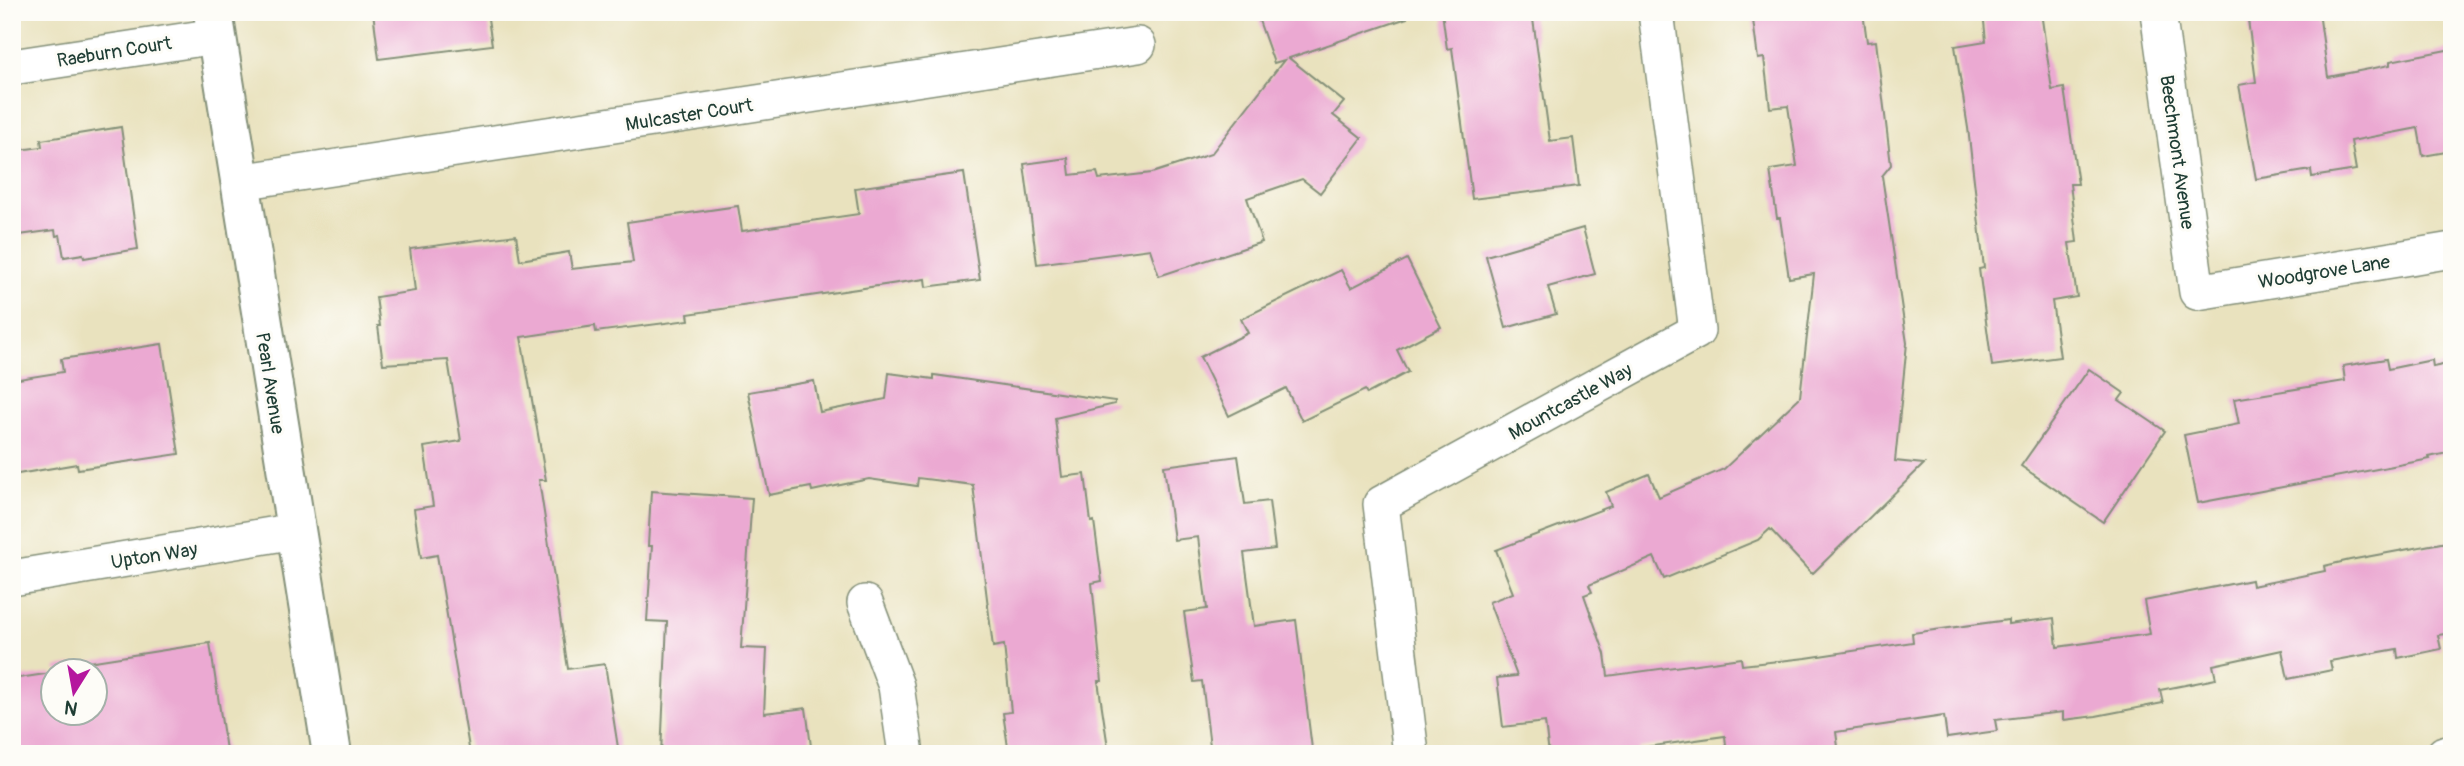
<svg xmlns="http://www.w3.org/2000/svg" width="2464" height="766" font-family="Pangolin,sans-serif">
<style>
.building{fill:#eba9d2}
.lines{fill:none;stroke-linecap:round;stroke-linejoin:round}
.minor-casing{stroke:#849079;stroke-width:38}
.tertiary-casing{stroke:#849079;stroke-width:42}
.minor{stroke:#fff;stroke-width:35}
.tertiary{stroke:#fff;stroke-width:38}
.labels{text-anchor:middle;stroke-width:6;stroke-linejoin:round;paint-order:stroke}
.street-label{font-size:19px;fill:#1f3d34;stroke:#fdfcf7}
</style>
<rect width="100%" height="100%" fill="#fdfcf7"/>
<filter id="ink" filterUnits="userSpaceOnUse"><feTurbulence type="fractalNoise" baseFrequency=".0143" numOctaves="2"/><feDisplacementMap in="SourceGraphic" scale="14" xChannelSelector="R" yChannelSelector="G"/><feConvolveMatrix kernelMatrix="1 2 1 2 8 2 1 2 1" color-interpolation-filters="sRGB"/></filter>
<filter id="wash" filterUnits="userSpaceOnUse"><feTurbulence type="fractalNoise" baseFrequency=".00686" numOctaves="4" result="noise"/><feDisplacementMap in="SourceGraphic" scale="28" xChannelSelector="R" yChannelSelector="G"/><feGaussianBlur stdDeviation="1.57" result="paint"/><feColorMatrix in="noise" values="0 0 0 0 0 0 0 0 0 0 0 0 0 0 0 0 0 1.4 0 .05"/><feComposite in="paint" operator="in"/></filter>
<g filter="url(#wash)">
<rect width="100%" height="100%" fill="#e9e2be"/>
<g id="blocks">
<!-- building -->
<g class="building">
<path d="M373 12H487L492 45 379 59Z"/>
<path d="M1256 12H1406L1407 18 1289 58 1344 102 1333 115 1362 138 1320 193 1302 179 1247 198 1262 242 1159 276 1150 249 1037 264 1024 164 1068 158 1070 175 1097 172 1099 179 1152 173 1211 154 1284 60 1274 63Z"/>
<path d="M1442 12H1532L1550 141 1573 138 1579 186 1472 199 1452 48 1447 49Z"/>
<path d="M1752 12H1863L1867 42 1876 41 1891 165 1882 176 1907 343 1895 461 1924 464 1812 574 1770 529 1758 540 1664 579 1654 557 1589 585 1592 592 1584 595 1605 654 1608 676 1741 658 1742 665 1806 658 1913 642 1912 633 2008 620V624L2054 618 2057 647 2150 634 2144 601 2251 580 2252 586 2325 571 2324 566 2350 560 2452 541V633L2438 635 2441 649 2398 658 2397 649 2330 661 2332 670 2288 679 2282 650 2213 665 2216 679 2160 690 2163 703 2096 716 2063 720V712L1995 720 1997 731 1947 738 1944 716 1836 732 1839 754H1727L1725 736 1639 748 1640 751 1618 754H1549L1545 722 1503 727 1497 678 1517 676 1489 602 1513 593 1496 550 1611 506 1606 492 1649 474 1659 497 1724 469 1800 397 1814 274 1789 278 1780 218H1777L1770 170 1797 166 1788 106 1770 108 1764 58 1758 59Z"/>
<path d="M1983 12H2041L2052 90 2064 88 2078 184H2070L2077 242 2069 243 2077 297 2052 301 2060 357 1992 366 1979 269 1984 268 1968 128 1955 46 1986 41Z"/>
<path d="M2247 12H2319L2328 77 2390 65V61L2452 49V151L2423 156 2418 128 2351 141 2356 170 2312 177 2311 170 2256 179 2239 85 2256 82Z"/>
<path d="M121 127 138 249 84 258 83 254 64 257 60 235 56 236 55 230 12 236V151L42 147 41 140Z"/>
<path d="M964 173 980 280 926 287 925 279 688 314 689 320 596 332 595 326 521 337 546 480H539L568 669 605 664 619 754H470L437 555 421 558 414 509 433 506 424 447 461 441 448 360 383 364 378 326H380L376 297 415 291 410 249 516 235 520 260 569 252 572 269 633 262 627 222 738 206 742 231 859 214 855 188Z"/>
<path d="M1583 228 1595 274 1548 287 1556 314 1506 328 1486 256Z"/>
<path d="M1407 259 1441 327 1397 350 1408 372 1367 394 1365 390 1302 421 1286 388 1229 416 1200 357 1248 333 1241 319 1341 270 1351 288Z"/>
<path d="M162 344 179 454 78 469 77 464 12 475V380L63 372 61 359Z"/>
<path d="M2386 359 2388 369 2432 360 2433 367 2452 363V452L2429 457 2430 459 2198 503 2184 435 2239 424 2234 399 2345 381 2343 366Z"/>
<path d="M2089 369 2124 393 2119 400 2165 431 2103 522 2021 466Z"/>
<path d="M889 373 934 379V375L1115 401V404L1055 418 1062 477 1085 474 1091 522 1094 521 1102 581 1092 583 1102 681H1098L1109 754H1009L1003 713 1011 712 1004 645 993 647 973 485 918 478 917 486 869 479 812 491 811 487 769 495 748 392 814 381 820 412 886 399Z"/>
<path d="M1238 456 1245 504 1269 501 1275 549 1244 553 1254 626 1296 620 1312 749 1271 754H1211L1202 681 1194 682 1184 612 1207 609 1198 537 1174 540 1164 466Z"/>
<path d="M651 491 752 498 741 648 767 649 764 713 806 708 812 754H661L667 622 647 621 652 546H648Z"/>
<path d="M210 643 226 750 205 754H12V679L52 673V713H94V671H57L56 667Z"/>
</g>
</g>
</g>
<g filter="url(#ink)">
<use href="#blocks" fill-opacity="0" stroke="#849079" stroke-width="2"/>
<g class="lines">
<!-- minor casing -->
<g class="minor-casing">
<g id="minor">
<path d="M2158 12 2197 292 2452 250"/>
<path d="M12 67 216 36"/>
<path d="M239 182 1138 45"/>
<path d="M12 578 295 531"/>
<path d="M865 603 896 686 906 754"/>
<path d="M1411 754 1381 504 1697 331 1656 12"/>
<path d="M2444 754 2452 752"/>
</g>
</g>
<!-- tertiary casing -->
<g class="tertiary-casing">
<path id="tertiary" d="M213 12 332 754"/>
</g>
<!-- minor -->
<use href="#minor" class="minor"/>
<!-- tertiary -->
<use href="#tertiary" class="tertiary"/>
</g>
</g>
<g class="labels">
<!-- street labels -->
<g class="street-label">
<text transform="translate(114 51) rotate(-9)" y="7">Raeburn Court</text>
<text transform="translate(689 114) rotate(-9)" y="7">Mulcaster Court</text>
<text transform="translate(2178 152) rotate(82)" y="7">Beechmont Avenue</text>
<text transform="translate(2324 271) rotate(-9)" y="7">Woodgrove Lane</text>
<text transform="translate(271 383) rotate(81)" y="7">Pearl Avenue</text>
<text transform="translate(1570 401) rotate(-29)" y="7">Mountcastle Way</text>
<text transform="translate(154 555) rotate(-9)" y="7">Upton Way</text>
</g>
</g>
<!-- margin -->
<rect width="2464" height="766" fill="none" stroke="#fdfcf7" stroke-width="42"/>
<!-- north arrow -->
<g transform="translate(74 692) rotate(191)"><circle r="33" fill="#fdfcf7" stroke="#a4b0a9" stroke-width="2"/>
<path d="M0-5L12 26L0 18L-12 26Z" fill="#b5179e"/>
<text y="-10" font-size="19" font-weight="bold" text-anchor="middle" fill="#1f3d34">N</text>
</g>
</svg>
